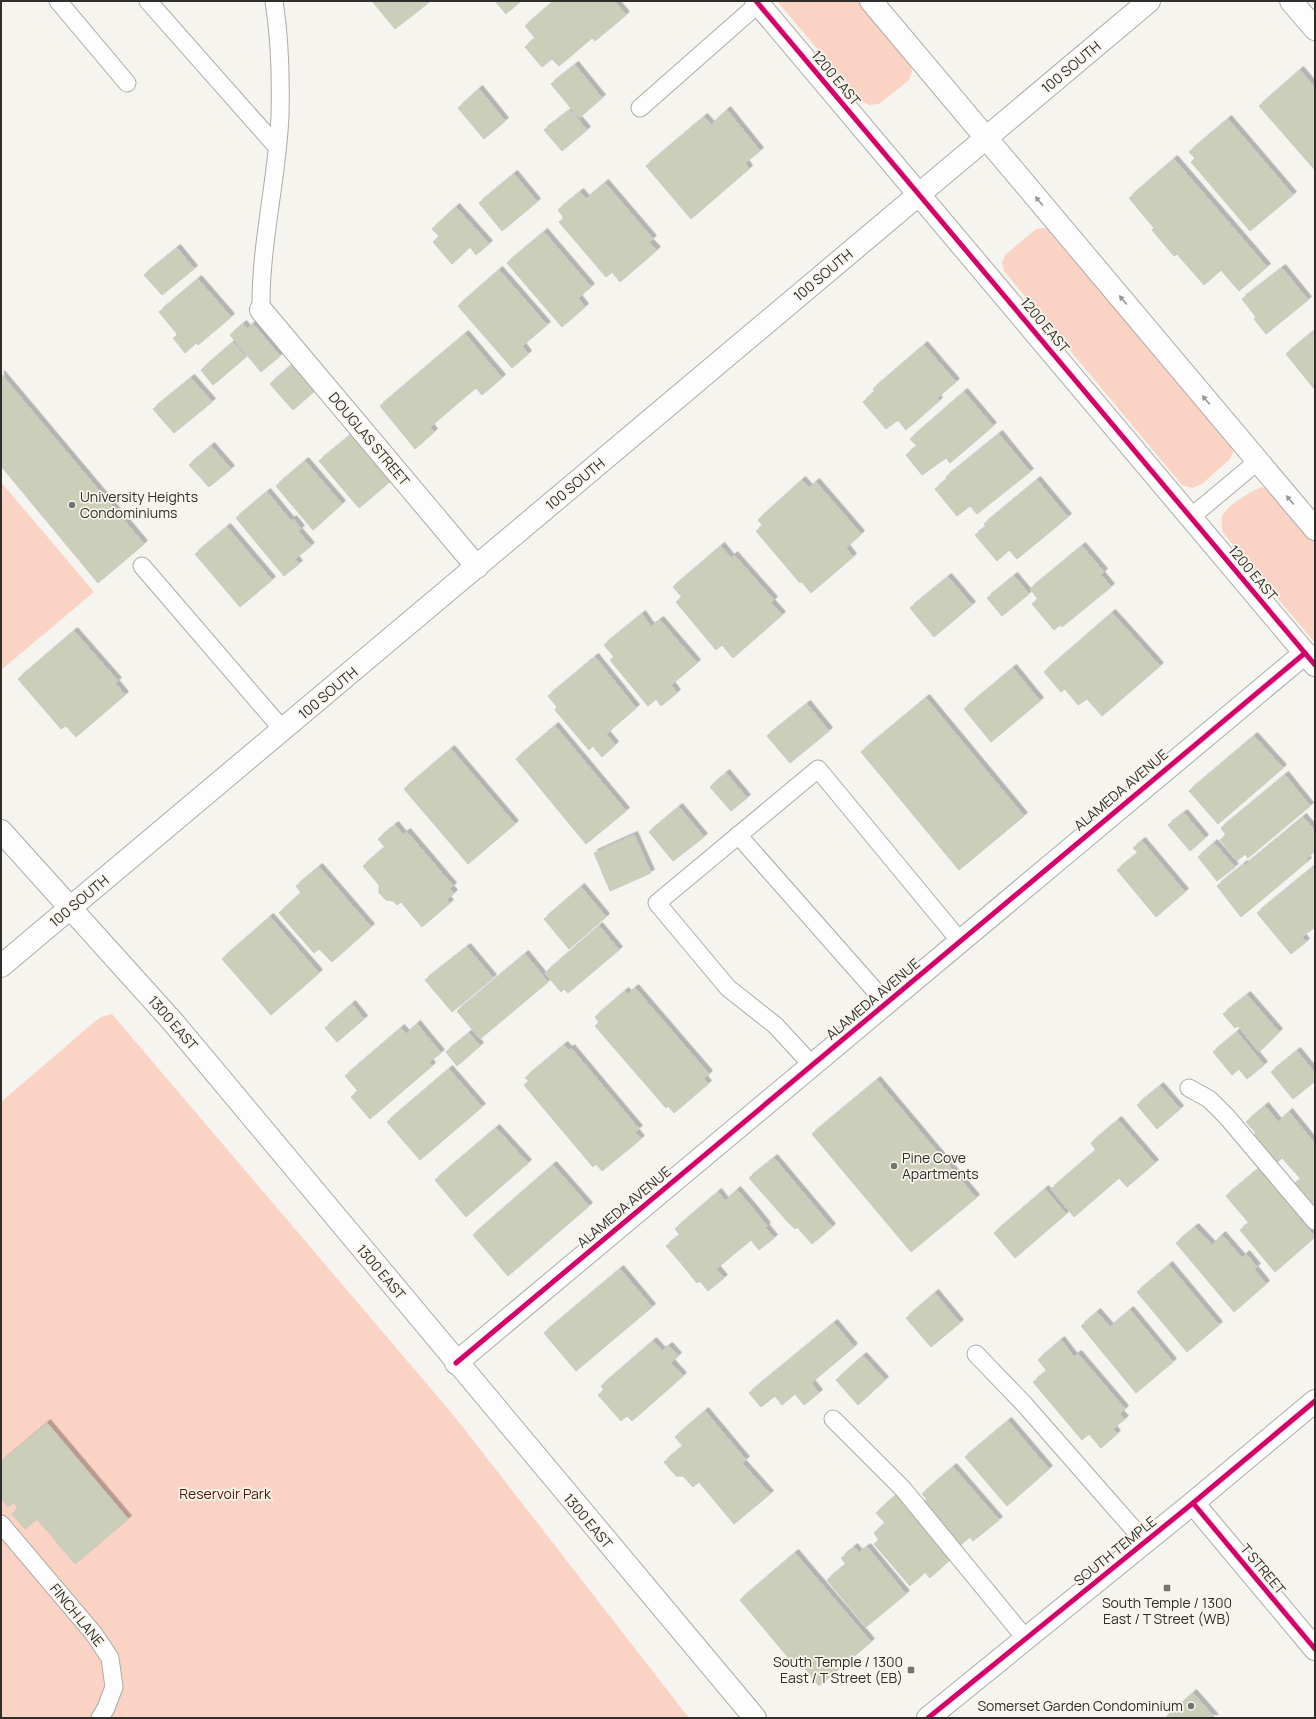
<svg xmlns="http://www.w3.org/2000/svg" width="1316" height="1719" font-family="Manrope,sans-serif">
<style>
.green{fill:#fad3c4}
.building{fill:#cbceb8;stroke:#cac9c6;filter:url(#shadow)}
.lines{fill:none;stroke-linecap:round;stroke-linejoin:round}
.lane-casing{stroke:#acaba7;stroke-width:19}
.street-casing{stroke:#acaba7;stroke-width:24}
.secondary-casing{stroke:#acaba7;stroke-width:24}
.lane{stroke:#fefdfd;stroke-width:17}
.street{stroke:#fefdfd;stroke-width:22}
.secondary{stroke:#fefdfd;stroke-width:22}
.cycleway-casing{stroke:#f8f5ec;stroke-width:8}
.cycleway{stroke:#d6006c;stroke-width:5}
.oneway{fill:#969694}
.poi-dot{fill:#747370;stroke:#f8f5ec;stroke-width:1.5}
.labels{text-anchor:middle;stroke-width:3.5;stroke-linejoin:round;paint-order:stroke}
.street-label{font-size:14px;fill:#2f2e2b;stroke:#f8f5ec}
.poi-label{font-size:14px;fill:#2f2e2b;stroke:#f8f5ec;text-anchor:start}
.park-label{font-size:14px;fill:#521702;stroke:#f8f5ec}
</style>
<defs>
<filter id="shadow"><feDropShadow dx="3.5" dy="-3.5" stdDeviation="0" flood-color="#0004"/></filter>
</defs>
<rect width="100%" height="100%" fill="#f5f4ef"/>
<!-- green -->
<g class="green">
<path d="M777 1H860L911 62 912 72 909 80 879 104 869 105 861 101Z"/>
<path d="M1045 228 1055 232 1232 445 1233 453 1230 459 1202 484 1192 488 1182 485 1004 271 1002 263 1005 255 1036 229Z"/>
<path d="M1 482 94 592 1 670Z"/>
<path d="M1262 487 1272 491 1315 543V643L1223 533C1222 527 1220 519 1223 514 1229 505 1252 490 1262 487Z"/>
<path d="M112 1014 455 1417 689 1718H1V1102L93 1023 101 1017Z"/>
</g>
<!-- building -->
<g class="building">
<path d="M372 1H425L427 4 395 29Z"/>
<path d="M495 1H521L506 14Z"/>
<path d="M554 1H614L626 15 595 41 592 38 559 66 552 59 542 67 525 47 535 38 525 26Z"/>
<path d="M575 65 602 98 579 118 551 84Z"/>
<path d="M1300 70 1315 88V170L1259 106Z"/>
<path d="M479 89 505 121 484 139 458 108Z"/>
<path d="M570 110 587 130 562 151 544 130Z"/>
<path d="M727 110 760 151 745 163 749 169 729 186 685 133 704 117 711 125Z"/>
<path d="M1228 119 1293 195 1250 231 1191 162 1195 158 1189 152Z"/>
<path d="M685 133 729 186 691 219 646 166Z"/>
<path d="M1174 159 1267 267 1239 291 1221 270 1204 285 1177 254 1174 256 1152 230 1154 228 1129 198Z"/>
<path d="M514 174 537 202 502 231 479 203Z"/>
<path d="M605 183 653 239 649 242 657 250 620 282 612 272 606 277 559 222 564 218 558 210 580 192 586 199Z"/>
<path d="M456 207 489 244 476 255 470 247 452 264 433 242 439 236 432 229Z"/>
<path d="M544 232 591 287 578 298 585 307 562 327 507 263Z"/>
<path d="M177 248 194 269 162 295 144 275Z"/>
<path d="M1282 268 1308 300 1266 334 1254 319 1256 317 1242 299Z"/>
<path d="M499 270 547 325 522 346 528 354 512 368 458 306Z"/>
<path d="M198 279 231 317 198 345 196 343 185 353 173 338 178 335 159 312Z"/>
<path d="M243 324 247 329 253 324 280 356 261 372 230 335Z"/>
<path d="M1315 330V390L1286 354Z"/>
<path d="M465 334 502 378 482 395 476 388 464 398 433 361Z"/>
<path d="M233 342 246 357 213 385 201 370Z"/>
<path d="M924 345 956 382 937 398 939 401 906 430 898 420 886 429 863 402 875 391 873 389Z"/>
<path d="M433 361 464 398 437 421 406 384Z"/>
<path d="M295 362 317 389 293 410 270 384Z"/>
<path d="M1 374 144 544 98 583 1 466Z"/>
<path d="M191 378 212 402 174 433 153 409Z"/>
<path d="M406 384 437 421 430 427 434 432 415 449 380 406Z"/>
<path d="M964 392 993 426 950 463 946 458 922 475 906 455 917 446 910 439Z"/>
<path d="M352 434 392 480 359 508 319 461Z"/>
<path d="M999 434 1030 472 977 514 970 506 957 516 935 489 947 479 946 477Z"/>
<path d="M211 446 231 469 209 487 189 465Z"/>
<path d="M305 461 342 504 313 530 276 486Z"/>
<path d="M802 480 809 488 816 482 861 534 846 548 853 557 811 593 801 581 800 583 756 531 763 526 758 520Z"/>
<path d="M1037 480 1068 517 1017 559 1009 550 997 561 975 535 986 527 984 524Z"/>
<path d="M267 492 291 521 293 519 301 529 298 531 311 546 295 559 299 564 284 576 236 518Z"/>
<path d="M227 527 272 580 240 607 195 554Z"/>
<path d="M721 546 731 558 734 555 774 600 771 603 782 615 733 658 722 645 716 650 676 602 682 597 673 587Z"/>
<path d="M1082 546 1104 572 1101 575 1111 587 1062 627 1060 625 1054 630 1032 604 1038 599 1030 589Z"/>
<path d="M1014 576 1029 594 1002 616 987 598Z"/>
<path d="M948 577 972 605 934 637 910 608Z"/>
<path d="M1112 613 1160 666 1102 716 1087 699 1078 705 1065 689 1061 692 1044 672Z"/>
<path d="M642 614 651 627 660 620 697 663 671 685 677 693 661 706 656 699 648 706 610 660 614 657 604 645Z"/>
<path d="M74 631 118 681 115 683 125 695 76 737 66 726 61 729 18 679Z"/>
<path d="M595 657 636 708 606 734 615 745 602 757 593 746 589 750 555 710 557 707 548 696Z"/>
<path d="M1013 668 1040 701 991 742 964 709Z"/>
<path d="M926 698 1024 816 959 870 861 752Z"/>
<path d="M807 704 829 731 790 763 767 736Z"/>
<path d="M555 726 626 811 586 844 516 759Z"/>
<path d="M1254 736 1283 768 1218 824 1189 791Z"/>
<path d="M451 749 515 824 468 864 404 789Z"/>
<path d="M726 773 747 798 731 811 710 787Z"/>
<path d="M1285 775 1310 806 1248 858 1245 854 1237 861 1220 840 1226 835 1221 828Z"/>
<path d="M679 807 704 837 673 861 649 832Z"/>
<path d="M1184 813 1205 838 1190 851 1168 825Z"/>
<path d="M1303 817 1315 831V851L1306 859 1308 861 1241 917 1217 886 1244 864 1245 865Z"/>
<path d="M395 825 403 835 407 832 453 886 450 889 454 893 447 900 450 903 422 927 401 902 397 905 393 901 386 900 379 893V885L363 866 385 847 378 839Z"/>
<path d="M634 835 651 873 610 891 594 853Z"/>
<path d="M1142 841 1185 892 1156 917 1117 870 1138 853 1133 848Z"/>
<path d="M1214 843 1235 867 1217 881 1198 857Z"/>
<path d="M319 867 371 927 332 962 319 949 314 953 279 913 301 893 296 886Z"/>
<path d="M1313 867 1315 869V927L1302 937 1306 942 1291 954 1257 913Z"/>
<path d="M581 887 606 917 569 949 544 919Z"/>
<path d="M270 917 319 973 271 1015 222 959Z"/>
<path d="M599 926 619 950 568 993 564 989 561 992 545 973Z"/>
<path d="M467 947 493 978 452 1012 425 980Z"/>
<path d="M525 954 548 982 480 1039 457 1011Z"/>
<path d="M635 988 709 1074 704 1079 708 1084 674 1113 668 1106 666 1108 595 1026 599 1022 595 1017 625 991 628 994Z"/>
<path d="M1247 995 1279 1032 1259 1052 1238 1026 1235 1028 1223 1014Z"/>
<path d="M352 1004 364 1019 337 1042 325 1028Z"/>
<path d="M417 1024 425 1034 358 1091 345 1076 401 1028 406 1034Z"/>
<path d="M1237 1032 1264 1065 1247 1079 1239 1069 1232 1075 1213 1052Z"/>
<path d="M469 1033 480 1046 457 1066 446 1052Z"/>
<path d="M425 1034 441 1053 429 1062 432 1066 370 1119 351 1097Z"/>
<path d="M564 1045 569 1050 571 1048 639 1129 635 1132 641 1139 602 1171 596 1164 593 1167 524 1085 529 1081 525 1078Z"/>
<path d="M1297 1051 1315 1073V1081L1293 1099 1271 1072Z"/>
<path d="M449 1069 482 1107 420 1160 387 1122Z"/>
<path d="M877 1080 976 1198 911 1252 812 1134Z"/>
<path d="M1160 1086 1180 1109 1157 1129 1137 1105Z"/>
<path d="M1265 1106 1278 1122 1289 1112 1315 1144V1206L1314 1205 1309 1210 1290 1188 1301 1179 1282 1158 1275 1164 1252 1137 1256 1133 1246 1122Z"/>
<path d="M1118 1120 1155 1163 1127 1187 1119 1178 1074 1217 1051 1189 1096 1150 1091 1143Z"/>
<path d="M496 1128 528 1163 466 1217 435 1180Z"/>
<path d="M774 1158 832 1227 812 1244 797 1227 795 1229 787 1221 749 1178Z"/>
<path d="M553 1165 589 1206 508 1276 473 1235Z"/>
<path d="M1258 1169 1264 1176 1267 1173 1304 1216 1300 1219 1315 1237 1275 1272 1240 1230 1249 1223 1226 1196Z"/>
<path d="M1045 1189 1066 1214 1015 1258 994 1233Z"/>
<path d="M737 1190 750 1205 716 1233 697 1210 718 1192 725 1201Z"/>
<path d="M750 1205 767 1226 765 1227 774 1238 759 1250 751 1240 734 1254 716 1233Z"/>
<path d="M697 1210 716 1233 680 1262 666 1246 680 1235 675 1229Z"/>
<path d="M1195 1227 1212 1245 1222 1235 1242 1258 1246 1254 1257 1267 1254 1269 1266 1284 1234 1312 1176 1243Z"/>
<path d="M716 1233 734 1254 716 1269 724 1278 708 1291 700 1281 697 1283 680 1262Z"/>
<path d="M1169 1265 1219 1325 1187 1352 1137 1292Z"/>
<path d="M620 1269 652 1307 576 1371 544 1333Z"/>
<path d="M935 1293 960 1323 931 1347 906 1318Z"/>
<path d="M1130 1310 1173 1362 1136 1393 1081 1326 1097 1312 1110 1327Z"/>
<path d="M834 1323 854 1347 811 1383 819 1393 804 1405 795 1394 782 1405 775 1396 761 1407 749 1393Z"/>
<path d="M1061 1340 1074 1357 1078 1354 1125 1409 1120 1414 1125 1419 1113 1429 1117 1434 1101 1448 1089 1434 1082 1440 1033 1382 1047 1371 1038 1360Z"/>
<path d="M653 1341 662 1351 669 1346 678 1356 671 1363 683 1376 632 1421 627 1416 621 1421 598 1395 604 1390 601 1386Z"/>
<path d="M863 1356 885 1380 858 1405 836 1380Z"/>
<path d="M705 1411 746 1460 742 1463 770 1494 734 1524 699 1482 693 1487 683 1476H676L664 1462 683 1446 675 1437Z"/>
<path d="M1008 1421 1049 1469 1007 1506 965 1457Z"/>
<path d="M47 1423 128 1519 75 1564 37 1519 25 1529 12 1514 18 1509 14 1503 8 1507 1 1498V1462Z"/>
<path d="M953 1467 999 1520 973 1541 970 1537 957 1548 921 1506 927 1499 922 1494Z"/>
<path d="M896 1495 952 1558 930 1578 925 1572 910 1586 874 1544 879 1540 874 1533 885 1523 876 1513Z"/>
<path d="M854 1547 859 1553 867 1547 906 1594 866 1627 827 1580 846 1564 841 1558Z"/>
<path d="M795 1553 871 1642 819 1686 796 1658 792 1662 740 1600Z"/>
<path d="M1193 1693 1215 1718H1165Z"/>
</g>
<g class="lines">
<!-- lane casing -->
<g class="lane-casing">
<g id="lane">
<path d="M58 1 127 83"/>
<path d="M148 1 277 147"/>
<path d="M640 108 758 4"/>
<path d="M261 310C260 245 277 181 280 116 281 78 280 39 274 1"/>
<path d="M1191 517 1258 461"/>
<path d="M142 566 283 730"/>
<path d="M738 835 886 1003"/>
<path d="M812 1065 775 1025 728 988 657 903 818 769 960 941"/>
<path d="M1189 1088 1209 1099 1227 1117 1315 1221"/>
<path d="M976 1354 1025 1405 1145 1542"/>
<path d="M833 1419 903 1489 1026 1639"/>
<path d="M1 1524 94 1634 110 1658 114 1687 106 1708 100 1718"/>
</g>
</g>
<!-- street casing -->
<g class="street-casing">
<g id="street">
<path d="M756 1 1315 665"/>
<path d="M871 1 1315 529"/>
<path d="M1291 1 1315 29"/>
<path d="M261 310 477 567"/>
<path d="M456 1363 1305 653"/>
<path d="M1193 1503 1315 1649"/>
</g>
</g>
<!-- secondary casing -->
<g class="secondary-casing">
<g id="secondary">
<path d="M1 831 173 1022 755 1718"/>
<path d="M1 966 1149 1"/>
<path d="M928 1718 1193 1503 1315 1401"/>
</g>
</g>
<!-- lane -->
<use href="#lane" class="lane"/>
<!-- street -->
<use href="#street" class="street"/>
<!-- secondary -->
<use href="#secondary" class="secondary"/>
<!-- cycleway casing -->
<g class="cycleway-casing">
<g id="cycleway">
<path d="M756 1 1315 665"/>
<path d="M456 1363 1305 653"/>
<path d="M1193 1503 1315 1649"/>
<path d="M928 1718 1193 1503 1315 1401"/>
</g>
</g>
<!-- cycleway -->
<use href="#cycleway" class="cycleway"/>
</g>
<!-- one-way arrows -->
<defs><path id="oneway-solid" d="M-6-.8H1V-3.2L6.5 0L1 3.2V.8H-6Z"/></defs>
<g class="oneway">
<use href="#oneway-solid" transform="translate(1039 201) rotate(-130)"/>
<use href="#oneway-solid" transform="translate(1123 300) rotate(-130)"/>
<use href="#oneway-solid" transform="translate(1206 400) rotate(-130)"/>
<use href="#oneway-solid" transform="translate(1290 500) rotate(-130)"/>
</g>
<!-- markers -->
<g class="poi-dot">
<circle cx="72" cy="505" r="4"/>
<circle cx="894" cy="1166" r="4"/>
<rect x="1163" y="1584" width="8" height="8" rx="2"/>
<rect x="907" y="1666" width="8" height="8" rx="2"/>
<circle cx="1191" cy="1706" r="4"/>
</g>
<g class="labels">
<!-- street labels -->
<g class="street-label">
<text transform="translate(1071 67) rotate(-40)" y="5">100 SOUTH</text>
<text transform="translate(836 78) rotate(50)" y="5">1200 EAST</text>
<text transform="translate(823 275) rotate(-40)" y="5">100 SOUTH</text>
<text transform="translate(1045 325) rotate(50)" y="5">1200 EAST</text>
<text transform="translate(369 439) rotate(50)" y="5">DOUGLAS STREET</text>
<text transform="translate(575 484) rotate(-40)" y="5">100 SOUTH</text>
<text transform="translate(1253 573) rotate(50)" y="5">1200 EAST</text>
<text transform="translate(328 693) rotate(-40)" y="5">100 SOUTH</text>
<text transform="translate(1121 790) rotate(-40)" y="5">ALAMEDA AVENUE</text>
<text transform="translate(79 901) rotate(-40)" y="5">100 SOUTH</text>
<text transform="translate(873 999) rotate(-40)" y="5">ALAMEDA AVENUE</text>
<text transform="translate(173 1023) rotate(49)" y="5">1300 EAST</text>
<text transform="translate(624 1207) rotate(-40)" y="5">ALAMEDA AVENUE</text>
<text transform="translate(381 1272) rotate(50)" y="5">1300 EAST</text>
<text transform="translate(588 1521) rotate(50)" y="5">1300 EAST</text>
<text transform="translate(1115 1551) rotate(-39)" y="5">SOUTH TEMPLE</text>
<text transform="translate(1263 1569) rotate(50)" y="5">T STREET</text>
<text transform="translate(77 1615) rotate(51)" y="5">FINCH LANE</text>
</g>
<!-- poi labels -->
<g class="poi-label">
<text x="80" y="502">University Heights<tspan x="80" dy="16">Condominiums</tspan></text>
<text x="902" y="1163">Pine Cove<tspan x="902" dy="16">Apartments</tspan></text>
<text x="1167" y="1608" text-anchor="middle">South Temple / 1300<tspan x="1167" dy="16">East / T Street (WB)</tspan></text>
<text x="903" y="1667" text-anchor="end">South Temple / 1300<tspan x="903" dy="16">East / T Street (EB)</tspan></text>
<text x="1183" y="1711" text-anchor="end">Somerset Garden Condominium</text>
</g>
<!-- park labels -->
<g class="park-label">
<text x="225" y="1499">Reservoir Park</text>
</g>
</g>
<!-- border -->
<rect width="1316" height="1719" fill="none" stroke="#2f2e2b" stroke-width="4"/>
</svg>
